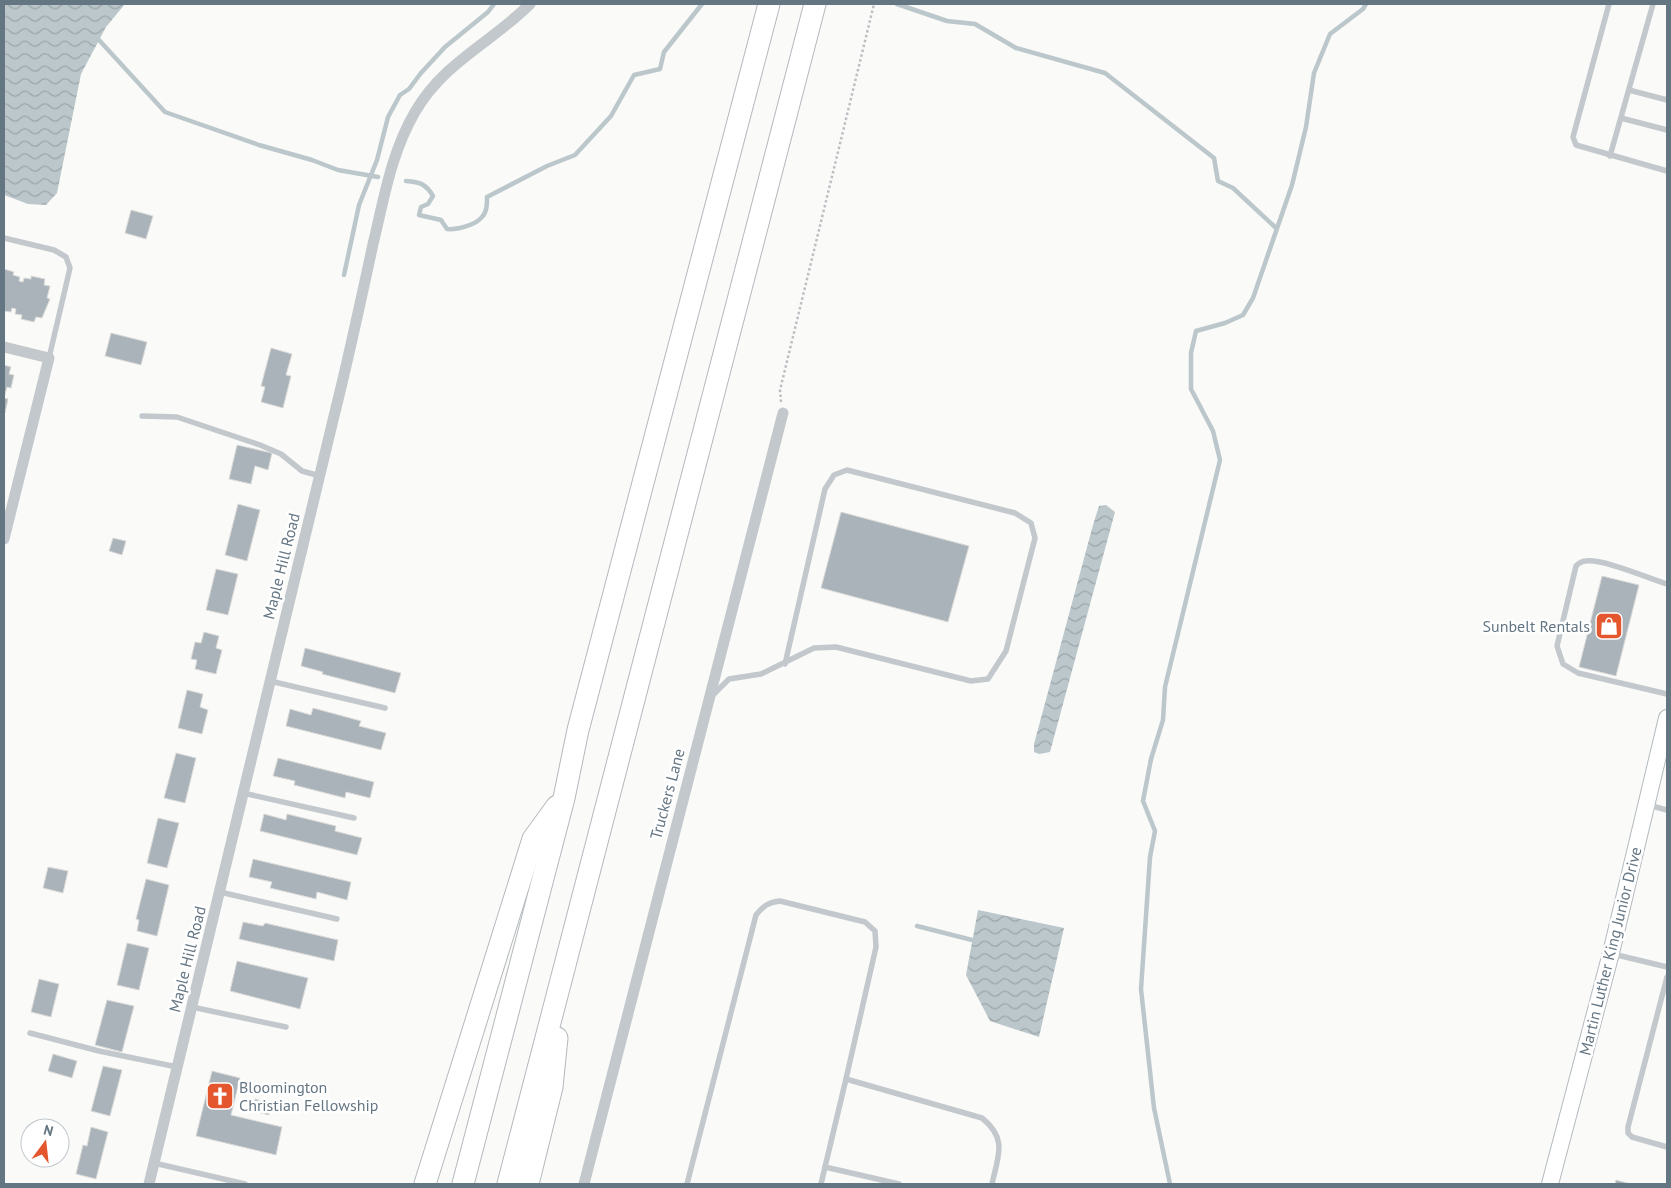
<svg xmlns="http://www.w3.org/2000/svg" width="1671" height="1188" font-family="'PT Sans',sans-serif">
<style>
.water{fill:url(#water-waves)}
.lines{fill:none;stroke-linecap:round;stroke-linejoin:round}
.stream{stroke:#bbc7cb;stroke-width:4.5}
.building{fill:#aab3b9;stroke:#dcdcda}
.secondary-casing{stroke:#b3babf;stroke-width:18}
.highway-casing{stroke:#b4b9bd;stroke-width:23}
.path{stroke:#bbbfc2;stroke-width:2.5;stroke-dasharray:2.5 2.5;stroke-linecap:butt}
.lane{stroke:#c3c8cc;stroke-width:5.5}
.street{stroke:#c3c8cc;stroke-width:11}
.secondary{stroke:#fff;stroke-width:16}
.highway{stroke:#fff;stroke-width:21}
.labels{text-anchor:middle;stroke-width:5;stroke-linejoin:round;paint-order:stroke}
.street-label{font-size:16px;fill:#657683;stroke:#fff}
.poi-label{font-size:16px;fill:#657683;stroke:#fff;text-anchor:end}
</style>
<defs>
<pattern id="water-waves" width="16" height="10" patternUnits="userSpaceOnUse" patternTransform="scale(1.25)"><rect width="16" height="10" fill="#bbc7cb"/><path d="M0 5q4-4 8 0t8 0" fill="none" stroke="#9ca6aa"/></pattern>
</defs>
<rect width="100%" height="100%" fill="#fafaf8"/>
<!-- water -->
<g class="water">
<path d="M4 4H125L106 27 81 74 57 193 46 205 28 204 4 195Z"/>
<path d="M1106 505 1115 512 1050 752 1039 754 1034 752V744L1093 525 1099 506Z"/>
<path d="M978 910 1064 928 1039 1037 990 1021 966 975Z"/>
</g>
<g class="lines">
<!-- stream -->
<g class="stream">
<path d="M897 4 947 21 975 24 1016 48 1105 73 1214 158 1218 181 1233 188 1276 228"/>
<path d="M99 40 165 112 259 145 312 160 338 170 378 177"/>
<path d="M406 181C420 182 426 184 433 196L428 204 421 207 419 215 441 220 447 229C457 230 476 225 482 217 487 212 487 204 487 197L547 166 575 155 611 116 634 75 660 69 664 52 702 4"/>
<path d="M344 275 359 205 377 160 388 117 400 95 409 89 421 73 445 47 488 12 494 4"/>
<path d="M917 926 976 941"/>
<path d="M1170 1184 1154 1108 1141 989 1150 857 1155 831 1143 801 1151 759 1163 720 1165 687 1220 460 1213 431 1191 389V353L1196 331 1225 323 1243 315 1253 298 1292 185 1306 127 1314 73 1330 34 1363 9 1366 4"/>
</g>
</g>
<!-- building -->
<g class="building">
<path d="M131 210 153 216 146 239 125 233Z"/>
<path d="M4 269 14 272 13 275 20 277 19 281 23 282 24 278 31 279V276L45 279 44 285 50 286 47 298 50 299 42 318 36 317 34 322 21 319 22 315 15 314 16 309 12 308 11 312 4 311V313Z"/>
<path d="M111 333 147 342 141 365 105 356Z"/>
<path d="M271 348 292 354 286 375 291 376 283 408 261 402 265 387 261 386Z"/>
<path d="M4 365 11 367 9 374 14 375 11 388 7 387 4 398 8 399 5 413 4 412Z"/>
<path d="M237 445 272 453 268 470 255 466 251 484 229 479Z"/>
<path d="M238 504 260 510 247 561 225 555Z"/>
<path d="M841 512 969 546 948 622 821 588Z"/>
<path d="M113 538 126 541 122 555 109 551Z"/>
<path d="M216 569 238 574 228 615 206 610Z"/>
<path d="M1602 576 1639 585 1616 676 1579 667Z"/>
<path d="M204 632 219 636 216 648 222 650 216 674 195 669 197 660 191 659 195 642 201 643Z"/>
<path d="M305 648 401 673 395 693 322 674 323 672 301 666Z"/>
<path d="M187 690 203 694 200 707 208 710 202 734 178 728Z"/>
<path d="M313 708 361 721 359 726 386 733 381 750 286 726 290 709 311 715Z"/>
<path d="M176 753 196 758 185 803 164 798Z"/>
<path d="M278 758 374 782 370 798 346 792 345 798 294 785 295 781 273 776Z"/>
<path d="M264 814 286 820 287 814 336 826 335 831 362 838 357 855 260 831Z"/>
<path d="M158 818 179 823 167 868 147 863Z"/>
<path d="M253 859 351 882 347 900 317 892 316 899 270 888 272 882 249 877Z"/>
<path d="M48 867 68 871 63 893 43 888Z"/>
<path d="M146 879 169 885 157 936 137 931 139 920 136 919Z"/>
<path d="M243 922 263 926 265 923 338 940 334 961 239 939Z"/>
<path d="M127 943 149 948 139 990 117 985Z"/>
<path d="M237 961 308 978 300 1009 230 991Z"/>
<path d="M39 979 59 984 51 1017 31 1012Z"/>
<path d="M107 1000 134 1006 122 1052 95 1045Z"/>
<path d="M53 1054 77 1061 72 1078 48 1071Z"/>
<path d="M103 1066 122 1070 110 1116 91 1111Z"/>
<path d="M212 1071 240 1078 231 1115 282 1127 276 1155 196 1136Z"/>
<path d="M255 1099 271 1103 269 1115 252 1111Z"/>
<path d="M91 1127 108 1132 96 1179 76 1174 83 1145 87 1146Z"/>
<path d="M1616 1180 1631 1184H1615Z"/>
</g>
<g class="lines">
<!-- secondary casing -->
<g class="secondary-casing">
<path id="secondary" d="M1550 1184 1611 953 1667 718"/>
</g>
<!-- highway casing -->
<g class="highway-casing">
<g id="highway">
<path d="M425 1184 533 839 557 806"/>
<path d="M463 1184 564 798 578 730 769 4"/>
<path d="M508 1184 815 4"/>
<path d="M528 1184 552 1087 557 1038"/>
</g>
</g>
<!-- path -->
<path class="path" d="M781 402 780 390 874 4"/>
<!-- lane -->
<g class="lane">
<path d="M1609 4 1573 137 1576 145 1667 171"/>
<path d="M1629 90 1667 100"/>
<path d="M1621 118 1667 130"/>
<path d="M1610 156 1653 4"/>
<path d="M4 238 54 250 66 257 70 268 49 358"/>
<path d="M142 416 177 417 260 445 281 454 302 471 320 476"/>
<path d="M1667 584C1648 578 1604 559 1586 561 1582 561 1579 563 1576 566L1557 646 1563 664 1578 673 1667 694"/>
<path d="M270 681 385 708"/>
<path d="M713 695 729 679 761 674 814 648 836 647 971 681 988 679 1006 651 1035 538 1031 523 1015 513 847 470 834 475 825 489 785 664"/>
<path d="M243 793 354 818"/>
<path d="M1648 805 1667 810"/>
<path d="M220 892 337 919"/>
<path d="M1613 954 1667 967"/>
<path d="M1667 977 1628 1127V1133L1632 1137 1667 1147"/>
<path d="M192 1007 286 1027"/>
<path d="M30 1033 99 1051 177 1067"/>
<path d="M846 1079 825 1167 899 1184"/>
<path d="M154 1163 245 1184"/>
<path d="M687 1184 756 915C763 906 769 902 780 901L865 922 875 931 876 947 846 1079 982 1118C1008 1139 998 1156 992 1184"/>
<path d="M821 1184 825 1167"/>
</g>
<!-- street -->
<g class="street">
<path d="M4 347 49 358 4 539"/>
<path d="M149 1184C211 927 273 669 335 412 349 356 361 300 373 244 384 199 391 153 415 112 444 62 491 43 530 4"/>
<path d="M584 1184 783 413"/>
</g>
<!-- secondary -->
<use href="#secondary" class="secondary"/>
<!-- highway -->
<use href="#highway" class="highway"/>
</g>
<!-- icons -->
<defs>
<g id="shop-square" transform="scale(1.4375)"><rect x="-9" y="-9" width="18" height="18" rx="4" fill="#e4572e" stroke="#fff"/><path d="M-5-2.5h2.3a2.7 3.5 0 0 1 5.4 0H5L5.5 6h-11ZM-1.5-2.5h3a1.5 2.3 0 0 0-3 0Z" fill="#fff"/></g>
<g id="church-square" transform="scale(1.4375)"><rect x="-9" y="-9" width="18" height="18" rx="4" fill="#e4572e" stroke="#fff"/><path d="M-1.2-6h2.4v3.5h3.3v2.4h-3.3V6h-2.4V-.1h-3.3v-2.4h3.3Z" fill="#fff"/></g>
</defs>
<g fill-rule="evenodd">
<use href="#shop-square" x="1609" y="626"/>
<use href="#church-square" x="220" y="1096"/>
</g>
<g class="labels">
<!-- street labels -->
<g class="street-label">
<text transform="translate(281 566) rotate(-76)" y="6">Maple Hill Road</text>
<text transform="translate(667 794) rotate(-75)" y="6">Truckers Lane</text>
<text transform="translate(1610 951) rotate(-76)" y="6">Martin Luther King Junior Drive</text>
<text transform="translate(187 959) rotate(-76)" y="6">Maple Hill Road</text>
</g>
<!-- poi labels -->
<g class="poi-label">
<text x="1590" y="632">Sunbelt Rentals</text>
<text x="239" y="1093" text-anchor="start">Bloomington<tspan x="239" dy="18">Christian Fellowship</tspan></text>
</g>
</g>
<!-- border -->
<rect width="1671" height="1188" fill="none" stroke="#657683" stroke-width="10"/>
<!-- north arrow -->
<g transform="translate(45 1143) rotate(15)"><circle r="24" fill="#ffffff" stroke="#c1c8cd"/>
<path d="M0-4L9 19L0 12L-9 19Z" fill="#e4572e"/>
<text y="-8" font-size="14" font-weight="bold" text-anchor="middle" fill="#657683">N</text>
</g>
</svg>
